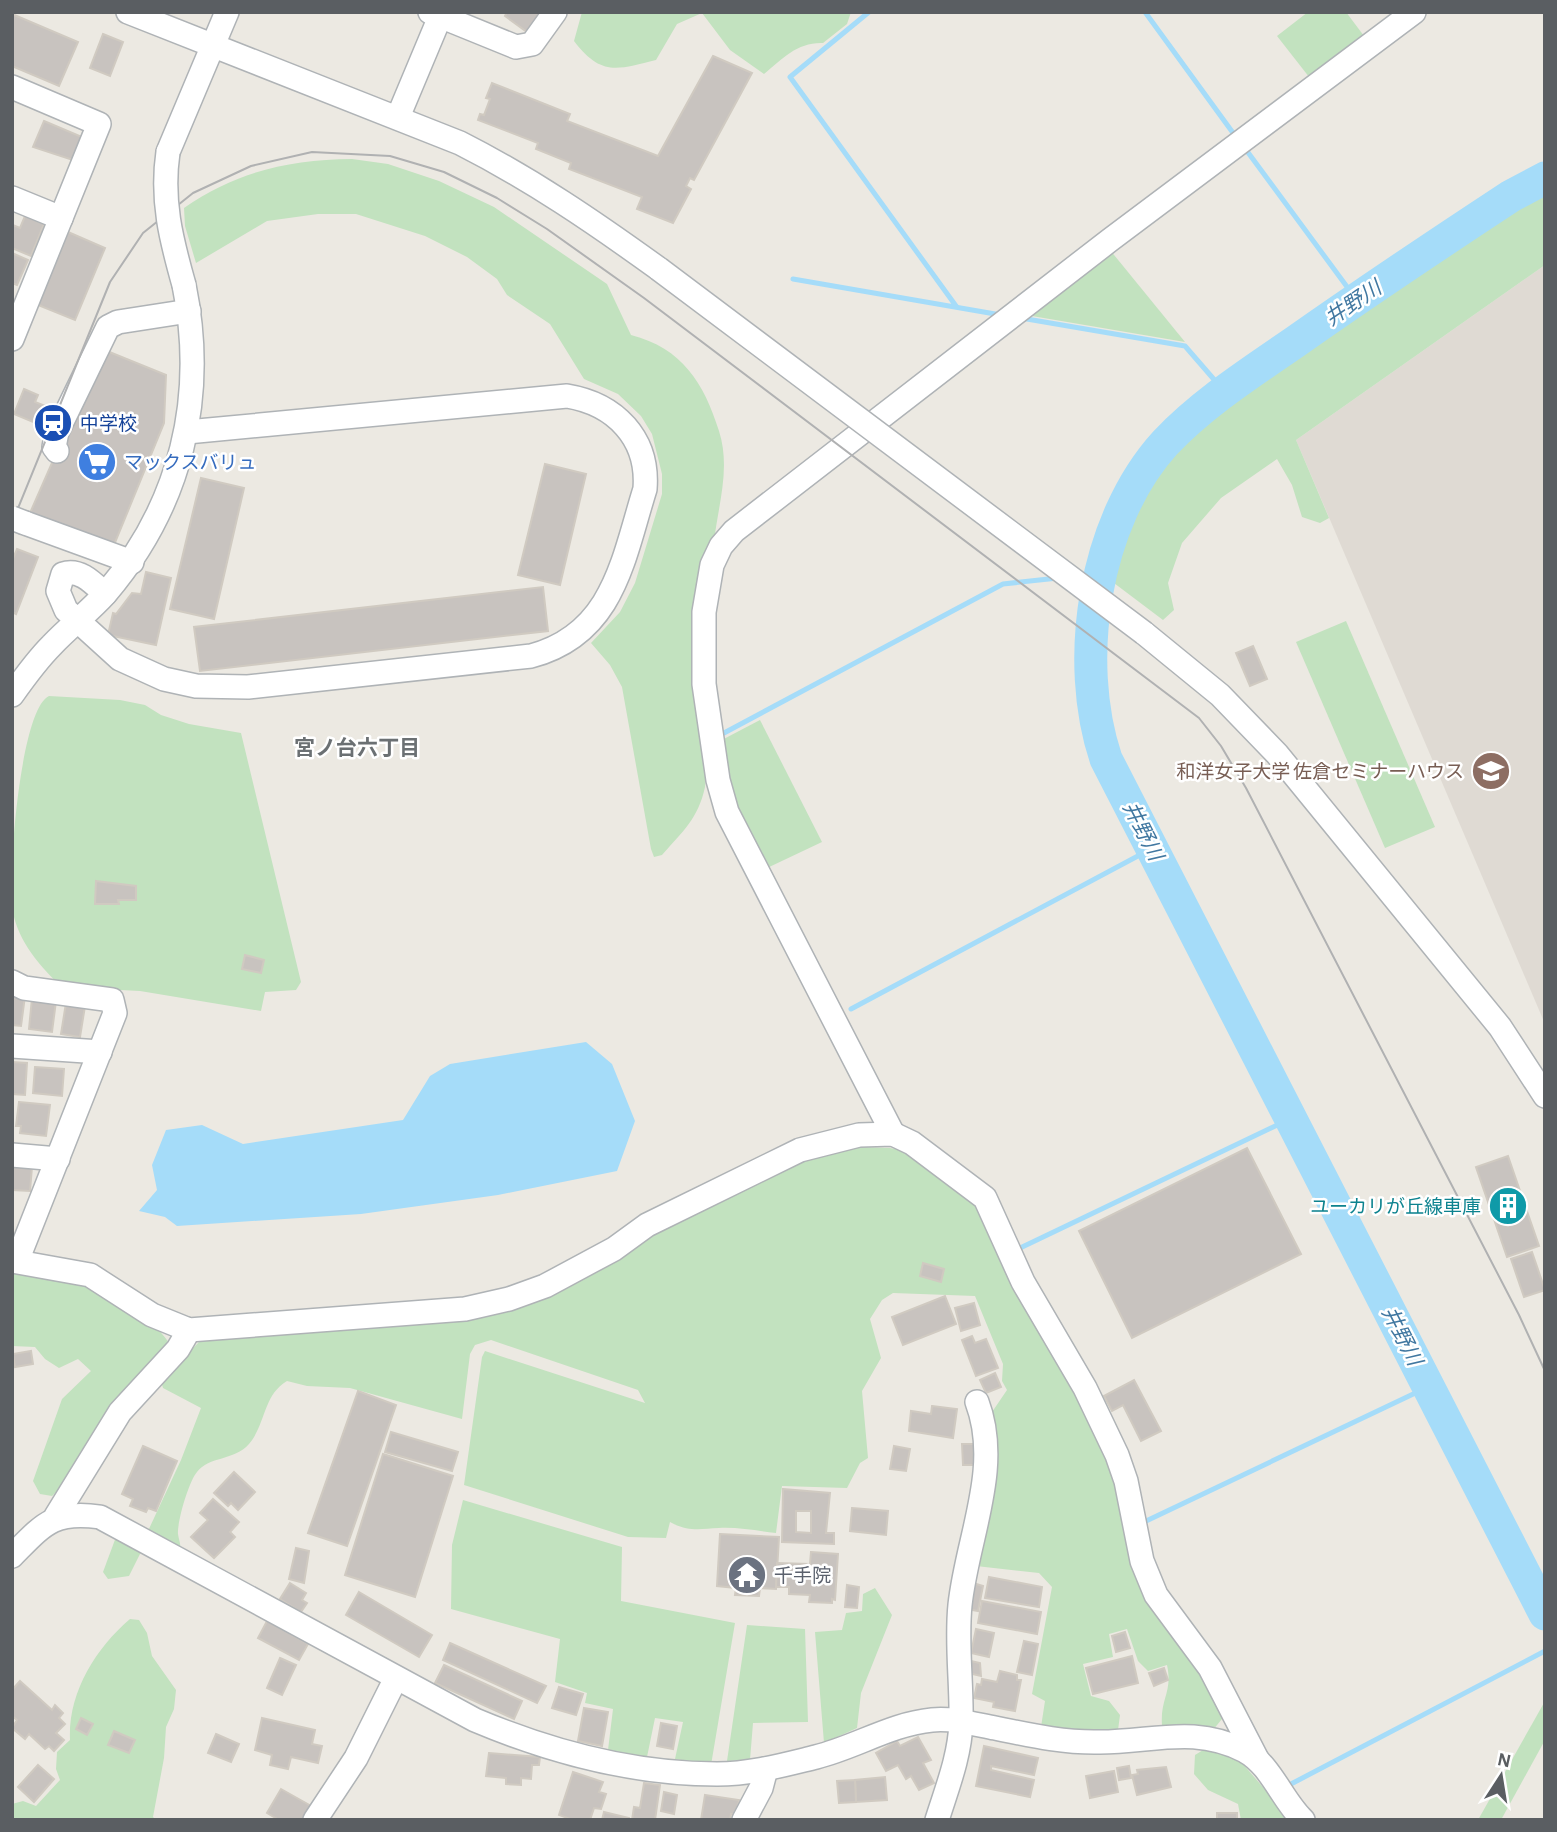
<svg xmlns="http://www.w3.org/2000/svg" width="1557" height="1832" font-family="'Alegreya Sans','Noto Sans JP',sans-serif">
<style>
.education{fill:#dfdad3}
.green{fill:#c2e2bf}
.water{fill:#a5dcf9}
.lines{fill:none;stroke-linecap:round;stroke-linejoin:round}
.stream{stroke:#a5dcf9;stroke-width:5}
.river{stroke:#a5dcf9;stroke-width:33}
.building{fill:#c8c3bf;stroke:#d0cac1;stroke-width:2;fill-rule:evenodd}
.minor-casing{stroke:#afb3b6;stroke-width:26}
.minor{stroke:#fff;stroke-width:23}
.tram{stroke:#b0b1b2;stroke-width:2}
.minor-bridge-casing{stroke:#afb3b6;stroke-width:26;stroke-linecap:butt}
.minor-bridge{stroke:#fff;stroke-width:23}
.labels{text-anchor:middle;stroke-width:5;stroke-linejoin:round;paint-order:stroke}
.transit-label{font-size:19px;fill:#164399;stroke:#fff;text-anchor:start}
.shop-label{font-size:19px;fill:#366cbe;stroke:#fff;text-anchor:start}
.education-label{font-size:19px;fill:#785e54;stroke:#fff;text-anchor:end}
.culture-label{font-size:19px;fill:#0d838f;stroke:#fff;text-anchor:end}
.worship-label{font-size:19px;fill:#5b616d;stroke:#fff;text-anchor:start}
.water-label{font-size:21px;font-style:italic;fill:#4178a1;stroke:#fff}
.neighbourhood-label{font-size:21px;font-weight:bold;fill:#6b7073;stroke:#fff}
</style>
<rect width="100%" height="100%" fill="#ece9e2"/>
<!-- education -->
<path class="education" d="M1545 265V1024L1296 440Z"/>
<!-- green -->
<g class="green">
<path d="M582 12H851L847 24 823 43C798 42 783 58 764 74L730 50 702 13 677 24 656 60C616 70 601 76 574 41Z"/>
<path d="M1308 12H1346L1367 40 1313 82 1277 36Z"/>
<path d="M352 159 388 164 439 181 494 207 607 284 631 335C682 348 704 383 719 431 731 469 718 505 714 542 707 623 713 706 705 787 698 819 683 831 662 855L654 857 651 849 622 687 610 665 591 643 620 612 635 583 662 494V474L652 434 641 416 618 394 584 379 550 324 507 295 497 279 467 257 425 236 356 214H318L267 221 196 263 185 226 184 208C237 171 289 160 352 159Z"/>
<path d="M1545 185V265L1296 440 1329 518 1320 523 1302 517 1292 485 1277 459 1221 498 1182 543 1168 583 1174 610 1163 620 1106 577 1143 486 1172 446 1225 398 1514 201Z"/>
<path d="M1110 250 1185 342 1026 315Z"/>
<path d="M1346 621 1435 827 1385 848 1296 642Z"/>
<path d="M49 696 120 700 145 705 161 715 189 724 241 733 301 982 296 990 265 992 261 1011 140 991 62 987C41 968 18 941 13 912 7 879 20 709 49 696Z"/>
<path d="M760 720 822 842 765 869 734 808 718 742Z"/>
<path d="M861 1147 890 1148 910 1152 969 1192 1081 1395 1187 1652 1226 1714 1213 1730 1162 1725C1160 1698 1173 1692 1167 1665L1148 1671 1138 1661 1127 1629 1109 1634 1113 1657 1083 1664 1091 1696 1109 1701 1120 1715 1118 1730 1097 1734 1041 1727 1045 1701 1032 1694 1052 1587 1039 1573 976 1566 990 1415 1007 1390 1002 1381 1003 1364 975 1296 893 1293 882 1300 870 1319 881 1358 862 1391 868 1458 860 1463 847 1488 782 1486 776 1533C758 1531 738 1527 719 1528 700 1529 688 1532 670 1522L666 1538 628 1537 464 1485 482 1357 485 1351 645 1403 638 1390 491 1340 475 1345 470 1354 462 1419 350 1388 307 1386 287 1381C263 1395 266 1424 249 1444 234 1461 209 1456 197 1472 189 1481 177 1522 178 1534 179 1541 181 1543 180 1550L148 1531 181 1460 201 1408 163 1388 161 1381 199 1342 215 1334 466 1317 805 1159 837 1149Z"/>
<path d="M12 1269C35 1273 67 1273 88 1283 109 1292 161 1325 170 1345L71 1478 52 1496 40 1494 33 1481 62 1399 91 1371 78 1359 59 1368 45 1359 35 1347 12 1346Z"/>
<path d="M463 1500 622 1547 621 1601 735 1623 711 1765 675 1759 683 1722 655 1718 647 1757 608 1750 613 1709 585 1703 587 1693 555 1682 560 1639 451 1609 452 1545Z"/>
<path d="M116 1537 142 1550 129 1576 108 1579 103 1572Z"/>
<path d="M875 1588 892 1615 861 1693 857 1728 824 1743 815 1632 842 1630 846 1613 862 1611 863 1594Z"/>
<path d="M130 1619 139 1620 147 1633 152 1656 176 1690 174 1709 166 1727 164 1758 153 1817 156 1820H12V1804L23 1801 36 1806 60 1780 56 1769 57 1752 70 1740C68 1693 95 1649 130 1619Z"/>
<path d="M747 1625 805 1629 808 1722 753 1723 750 1760 727 1761Z"/>
<path d="M1545 1701V1740L1501 1820H1478Z"/>
<path d="M1208 1747 1243 1764 1286 1814 1285 1820H1241L1238 1804 1208 1790 1194 1774 1195 1755Z"/>
</g>
<!-- water -->
<path class="water" d="M586 1042 612 1064 635 1121 617 1171 498 1195 361 1214 177 1226 165 1217 139 1211 157 1190 152 1165 166 1130 202 1125 243 1144 403 1120 430 1076 450 1064Z"/>
<g class="lines">
<!-- stream -->
<g class="stream">
<path d="M869 12 790 77 956 306"/>
<path d="M1145 12 1236 137"/>
<path d="M1244 147 1356 299"/>
<path d="M793 279 1001 315"/>
<path d="M1021 318 1185 346 1224 391"/>
<path d="M1081 576 1099 574"/>
<path d="M724 733 1003 584 1058 578"/>
<path d="M851 1009 1151 849"/>
<path d="M1018 1249 1290 1119"/>
<path d="M1144 1522 1428 1387"/>
<path d="M1291 1784 1545 1651"/>
</g>
<!-- river -->
<path class="river" d="M1545 178 1511 196C1438 244 1366 292 1295 342 1250 373 1203 403 1165 443 1094 521 1073 661 1106 759L1545 1614"/>
</g>
<!-- building -->
<g class="building">
<path d="M507 12H540L527 32 505 16Z"/>
<path d="M12 14 78 42 59 86 12 66Z"/>
<path d="M103 34 123 42 110 76 90 68Z"/>
<path d="M713 56 752 73 694 180 690 178 686 186 691 189 673 223 637 209 642 197 569 169 571 163 536 149 538 143 478 120 480 114 484 115 490 99 486 98 492 83 570 114 567 121 658 156Z"/>
<path d="M44 121 82 137 73 160 33 147Z"/>
<path d="M25 216 44 224 31 256 12 248V228L13 225 20 228Z"/>
<path d="M68 232 105 248 75 320 38 305Z"/>
<path d="M12 253 28 260 17 285 12 283Z"/>
<path d="M102 349 166 375 164 423 114 545 30 513Z"/>
<path d="M24 389 38 395 35 402 48 407 43 420 35 416 33 422 14 414Z"/>
<path d="M545 464 586 474 560 585 518 575Z"/>
<path d="M201 478 244 488 214 619 170 609Z"/>
<path d="M17 549 38 557 16 614 12 612V561Z"/>
<path d="M146 572 171 578 156 645 108 635 113 613 116 614 132 593 141 594Z"/>
<path d="M543 587 548 631 200 671 194 627Z"/>
<path d="M1253 646 1267 679 1250 686 1236 653Z"/>
<path d="M96 881 136 886V900H118L119 904H95Z"/>
<path d="M245 955 264 960 261 973 242 969Z"/>
<path d="M12 995 25 996 21 1026 12 1025Z"/>
<path d="M32 998 56 1001 52 1032 29 1029Z"/>
<path d="M66 1003 85 1006 80 1037 61 1034Z"/>
<path d="M12 1062 27 1063 25 1095 12 1094Z"/>
<path d="M35 1067 64 1069 62 1096 33 1093Z"/>
<path d="M19 1102 50 1105 46 1136 20 1133 21 1126H16Z"/>
<path d="M1247 1148 1301 1254 1132 1338 1079 1231Z"/>
<path d="M1508 1156 1539 1246 1507 1257 1476 1167Z"/>
<path d="M12 1166 32 1167 30 1191 12 1190Z"/>
<path d="M1532 1252 1545 1290 1524 1297 1511 1259Z"/>
<path d="M923 1263 944 1269 941 1282 920 1276Z"/>
<path d="M945 1296 956 1324 903 1345 892 1317Z"/>
<path d="M974 1303 980 1325 961 1331 955 1308Z"/>
<path d="M972 1336 975 1343 986 1339 998 1368 976 1376 962 1340Z"/>
<path d="M31 1351 33 1364 15 1367 13 1354Z"/>
<path d="M995 1373 1001 1387 986 1393 980 1380Z"/>
<path d="M1134 1380 1161 1431 1141 1441 1123 1405 1112 1411 1104 1396Z"/>
<path d="M358 1391 396 1405 347 1546 308 1533Z"/>
<path d="M932 1406 957 1409 953 1438 909 1431 911 1411 931 1414Z"/>
<path d="M391 1432 458 1452 452 1471 385 1452Z"/>
<path d="M962 1444H974V1465H963Z"/>
<path d="M143 1446 177 1461 156 1511 148 1508 146 1512 130 1506 133 1499 122 1494Z"/>
<path d="M894 1446 910 1449 906 1471 890 1469Z"/>
<path d="M383 1454 453 1476 415 1597 345 1575Z"/>
<path d="M234 1472 255 1492 238 1510 231 1503 228 1506 214 1493Z"/>
<path d="M783 1489 830 1493 826 1533H834V1544L782 1542ZM796 1511H811V1533L796 1532Z"/>
<path d="M213 1499 239 1522 230 1532 235 1537 214 1558 191 1537 208 1520 200 1513Z"/>
<path d="M852 1508 888 1511 886 1535 850 1531Z"/>
<path d="M720 1534 779 1537 776 1589 760 1588 759 1596 735 1595 736 1588 717 1586Z"/>
<path d="M296 1548 309 1551 304 1583 289 1579Z"/>
<path d="M811 1552 838 1554 835 1600 832 1599V1603L809 1602 810 1595 789 1594V1587H776L777 1563 810 1564Z"/>
<path d="M989 1577 1042 1587 1039 1607 985 1598Z"/>
<path d="M290 1583 306 1593 302 1600 307 1603 301 1612 280 1599Z"/>
<path d="M973 1583 983 1586 978 1611 967 1609Z"/>
<path d="M847 1585 859 1587 857 1608 845 1607Z"/>
<path d="M359 1592 432 1635 419 1657 346 1615Z"/>
<path d="M982 1601 1041 1612 1037 1634 978 1623Z"/>
<path d="M267 1621 308 1644 299 1660 258 1638Z"/>
<path d="M976 1629 994 1633 989 1657 971 1653Z"/>
<path d="M1125 1632 1130 1648 1116 1652 1112 1636Z"/>
<path d="M1024 1641 1038 1644 1032 1675 1017 1672Z"/>
<path d="M450 1643 546 1686 537 1703 443 1660Z"/>
<path d="M1132 1656 1138 1683 1093 1694 1086 1668Z"/>
<path d="M280 1658 296 1665 282 1695 267 1688Z"/>
<path d="M971 1661 980 1663 981 1676 968 1673Z"/>
<path d="M444 1665 522 1701 514 1719 435 1683Z"/>
<path d="M1164 1668 1168 1680 1154 1686 1149 1673Z"/>
<path d="M1000 1671 1017 1675V1680H1021L1015 1711 993 1707 994 1702 974 1698 977 1684 981 1685 982 1679 997 1682Z"/>
<path d="M20 1681 52 1710 55 1705 63 1713 59 1718 65 1724 56 1733 64 1740 54 1751 49 1746 45 1749 29 1734 25 1739 12 1728 17 1720 12 1716V1690Z"/>
<path d="M559 1687 583 1694 576 1715 552 1708Z"/>
<path d="M584 1708 608 1712 602 1746 578 1741Z"/>
<path d="M81 1718 93 1724 87 1735 76 1729Z"/>
<path d="M262 1718 315 1730 312 1744 322 1746 318 1763 291 1757 288 1769 270 1765 272 1755 255 1750Z"/>
<path d="M661 1723 677 1726 673 1749 657 1746Z"/>
<path d="M114 1731 135 1740 129 1753 108 1745Z"/>
<path d="M216 1734 239 1744 231 1762 208 1753Z"/>
<path d="M918 1737 931 1760 923 1763 934 1783 919 1790 911 1776 906 1779 898 1765 886 1771 876 1753 897 1741 900 1746Z"/>
<path d="M984 1746 1038 1758 1034 1775 991 1766V1770L1034 1780 1030 1797 976 1786Z"/>
<path d="M489 1753 540 1757 539 1765H532L531 1779 521 1778V1785L506 1784V1778L486 1776Z"/>
<path d="M38 1765 54 1779 34 1802 18 1787Z"/>
<path d="M1129 1766 1131 1778 1119 1780 1117 1768Z"/>
<path d="M1166 1767 1171 1787 1137 1795 1132 1775 1138 1774 1137 1770Z"/>
<path d="M1114 1771 1118 1792 1090 1798 1086 1776Z"/>
<path d="M573 1772 603 1782 599 1792 606 1794 601 1809 594 1808 590 1820H573L559 1815Z"/>
<path d="M885 1777 887 1800 856 1802 855 1780Z"/>
<path d="M855 1780 856 1802 839 1803 837 1781Z"/>
<path d="M644 1783 660 1785 655 1820H632L634 1807 640 1808Z"/>
<path d="M281 1789 313 1807 305 1820H279L267 1813Z"/>
<path d="M664 1792 677 1795 674 1814 661 1811Z"/>
<path d="M705 1795 739 1800 737 1815 731 1814 730 1820H701Z"/>
<path d="M604 1812 629 1818V1820H602Z"/>
<rect x="1217" y="1813" width="20" height="7"/>
</g>
<g class="lines">
<!-- minor casing -->
<g class="minor-casing">
<g id="minor">
<path d="M128 12 460 143C531 179 594 222 659 269"/>
<path d="M430 12 516 47 532 44 555 12"/>
<path d="M12 87 99 124 12 339"/>
<path d="M398 117 442 12"/>
<path d="M168 152 227 12"/>
<path d="M12 198 61 218"/>
<path d="M57 451 54 447 57 432 108 327 118 322 189 311"/>
<path d="M25 523 132 562"/>
<path d="M105 594C94 584 80 568 63 574L58 591 66 610 120 659 164 679 196 686 248 687 531 656C614 634 623 559 645 489 649 438 615 404 567 396L187 432"/>
<path d="M1144 633 1220 695 1277 754 1500 1027 1545 1096"/>
<path d="M12 695C24 678 37 660 52 645 69 627 89 612 106 593 181 505 207 398 184 285"/>
<path d="M12 982 24 988 112 1000 115 1013 17 1261"/>
<path d="M12 1046 100 1052"/>
<path d="M893 1134 727 812 718 780 704 684V612L712 565 721 546 734 531 1110 240 1414 12"/>
<path d="M12 1155 58 1159"/>
<path d="M12 1261 90 1275 152 1315 189 1330 465 1309 509 1299 545 1286 614 1249 647 1225 800 1150 859 1135 893 1134 912 1143 985 1198 1023 1282 1085 1388 1117 1455 1126 1481 1142 1561 1156 1595 1210 1668 1257 1759"/>
<path d="M56 1516 120 1412 178 1349 189 1330"/>
<path d="M12 1556C43 1525 53 1510 100 1517L475 1720C551 1752 634 1774 717 1774 751 1774 783 1765 816 1757 856 1747 891 1724 932 1720 953 1718 974 1724 995 1728 1029 1735 1064 1743 1100 1742 1153 1742 1194 1725 1245 1751 1271 1765 1282 1800 1303 1820"/>
<path d="M315 1820 356 1758 395 1680"/>
<path d="M744 1820 761 1788 766 1769"/>
<path d="M937 1820C947 1788 960 1756 961 1722 962 1683 956 1644 960 1605 967 1538 1002 1468 977 1402"/>
</g>
</g>
<!-- minor -->
<use href="#minor" class="minor"/>
<!-- tram -->
<path class="tram" d="M12 523 110 282 143 233 193 193 251 166 312 152 390 156 444 172 497 198 547 229 644 298 1199 718 1221 746 1246 788 1519 1315 1545 1371"/>
<!-- minor-bridge casing -->
<g class="minor-bridge-casing">
<g id="minor-bridge">
<path d="M168 152C161 200 171 239 184 285"/>
<path d="M659 269 1144 633"/>
<path d="M12 518 25 523"/>
</g>
</g>
<!-- minor-bridge -->
<use href="#minor-bridge" class="minor-bridge"/>
</g>
<!-- icons -->
<defs>
<g id="station-disc" transform="scale(2.0125)"><circle r="9.5" fill="#1a4fb4" stroke="#fff"/><path d="M-3-6H3Q5-6 5-4V2Q5 4 3 4L4.5 6H3L1.5 4h-3L-3 6H-4.5L-3 4Q-5 4-5 2V-4Q-5-6-3-6ZM-3.5-4v3h7v-3ZM-3.5 1v1.5H-2V1ZM2 1v1.5H3.5V1Z" fill="#fff"/></g>
<g id="supermarket-disc" transform="scale(2.0125)"><circle r="9.5" fill="#3f7fe0" stroke="#fff"/><path d="M-6-5.5h2.5l.6 2H6L4.5 2H-2.5L-4.4-4H-6ZM-1.5 3.2a1.3 1.3 0 1 0 .1 0ZM3 3.2a1.3 1.3 0 1 0 .1 0Z" fill="#fff"/></g>
<g id="university-disc" transform="scale(2.0125)"><circle r="9.5" fill="#8d6e63" stroke="#fff"/><path d="M0-5L7-2L0 1L-7-2ZM-4 1L0 2.5L4 1V4Q0 6-4 4Z" fill="#fff"/></g>
<g id="building-disc" transform="scale(2.0125)"><circle r="9.5" fill="#0f9aa8" stroke="#fff"/><path d="M-4-6H4V6H1V3H-1V6H-4ZM-2.5-4.3h1.7v1.8h-1.7ZM.8-4.3h1.7v1.8H.8ZM-2.5-1h1.7V.8h-1.7ZM.8-1h1.7V.8H.8Z" fill="#fff"/></g>
<g id="temple-disc" transform="scale(2.0125)"><circle r="9.5" fill="#6b7280" stroke="#fff"/><path d="M0-6L5-2H3V0L6.5 2.5H4V6H1.5V3h-3V6H-4V2.5H-6.5L-3 0V-2H-5Z" fill="#fff"/></g>
</defs>
<g fill-rule="evenodd">
<use href="#station-disc" x="53" y="423"/>
<use href="#supermarket-disc" x="97" y="462"/>
<use href="#university-disc" x="1491" y="771"/>
<use href="#building-disc" x="1508" y="1206"/>
<use href="#temple-disc" x="747" y="1575"/>
</g>
<g class="labels">
<!-- transit labels -->
<g class="transit-label">
<text x="80" y="430">中学校</text>
</g>
<!-- shop labels -->
<g class="shop-label">
<text x="124" y="469">マックスバリュ</text>
</g>
<!-- education labels -->
<g class="education-label">
<text x="1464" y="778">和洋女子大学 佐倉セミナーハウス</text>
</g>
<!-- culture labels -->
<g class="culture-label">
<text x="1481" y="1213">ユーカリが丘線車庫</text>
</g>
<!-- worship labels -->
<g class="worship-label">
<text x="774" y="1582">千手院</text>
</g>
<!-- water labels -->
<g class="water-label">
<text transform="translate(1353 303) rotate(-34)" y="7">井野川</text>
<text transform="translate(1143 831) rotate(63)" y="7">井野川</text>
<text transform="translate(1402 1336) rotate(63)" y="7">井野川</text>
</g>
<!-- neighbourhood labels -->
<g class="neighbourhood-label">
<text x="357" y="755">宮ノ台六丁目</text>
</g>
</g>
<!-- border -->
<rect width="1557" height="1832" fill="none" stroke="#5a5e62" stroke-width="28"/>
<!-- north arrow -->
<g transform="translate(1501 1776) rotate(12)" stroke="#ffffff" stroke-width="5" paint-order="stroke">
<path d="M0-5L12 26L0 18L-12 26Z" fill="#5a5e62"/>
<text y="-10" font-size="19" font-weight="bold" text-anchor="middle" fill="#5a5e62">N</text>
</g>
</svg>
